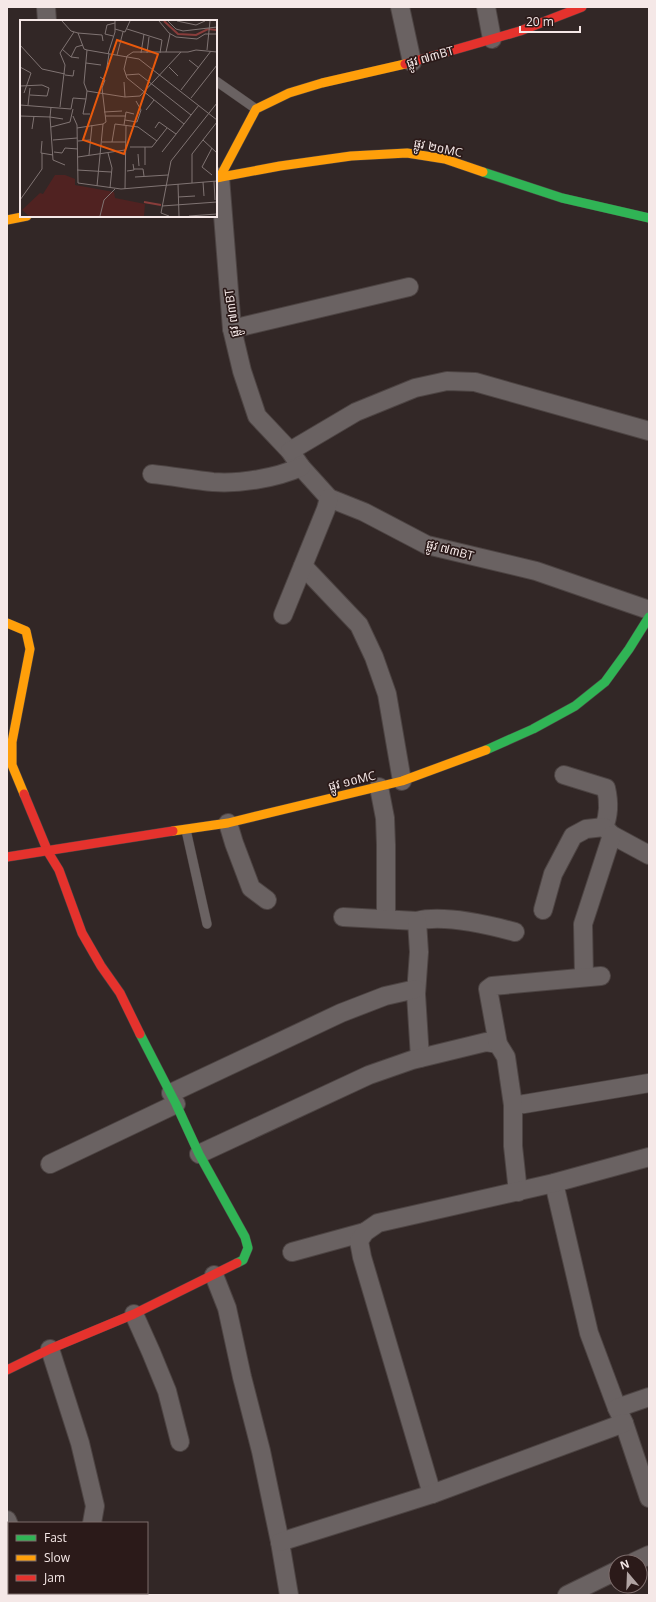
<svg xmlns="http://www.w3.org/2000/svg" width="656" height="1602" font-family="'Open Sans','Noto Sans Khmer',sans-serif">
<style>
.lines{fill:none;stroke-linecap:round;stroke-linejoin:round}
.lane-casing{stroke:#4d4443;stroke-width:10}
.street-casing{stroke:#4d4443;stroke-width:20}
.fast-casing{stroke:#4d4443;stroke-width:10}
.slow-casing{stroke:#4d4443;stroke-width:10}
.jam-casing{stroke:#4d4443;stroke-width:10}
.lane{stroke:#6a6262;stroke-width:9}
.street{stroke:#6a6262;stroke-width:18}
.fast{stroke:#30b455;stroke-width:9}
.slow{stroke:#ff9f0a;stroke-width:9}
.jam{stroke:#e5322d;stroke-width:9}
.labels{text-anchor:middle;stroke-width:3.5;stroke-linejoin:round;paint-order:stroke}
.street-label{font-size:12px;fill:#f5e8e7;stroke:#2b1a19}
.inset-river{fill:none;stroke:#893d3b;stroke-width:2}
.inset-road{fill:none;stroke:#807473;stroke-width:1}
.view{fill:#e8590c;fill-opacity:0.15;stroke:#e8590c;stroke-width:2}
.inset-edge{fill:none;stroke:#f5e8e7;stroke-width:2}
</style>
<rect width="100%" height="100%" fill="#322726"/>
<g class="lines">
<!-- lane casing -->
<g class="lane-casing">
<g id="lane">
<path d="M216 81 256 109"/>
<path d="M186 830 207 924"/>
</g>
</g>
<!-- street casing -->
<g class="street-casing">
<g id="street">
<path d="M46 7 47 21"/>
<path d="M400 7 412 62"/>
<path d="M486 7 492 39"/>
<path d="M220 177 232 329 242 371 257 416 290 451 301 467 329 498 364 512 427 545 536 571 649 610"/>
<path d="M232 329 409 287"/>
<path d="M290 451 356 412 415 388 447 381 475 382 649 431"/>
<path d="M152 474C172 476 193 480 213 482 240 484 276 478 301 467"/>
<path d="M303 566 359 625 374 657 387 694 402 781"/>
<path d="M283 615 326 509 329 498"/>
<path d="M564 775 606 788C609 801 609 815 604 827"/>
<path d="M379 787 385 818 386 845V918"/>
<path d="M228 823 234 843 251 888 267 900"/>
<path d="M604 827 612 835 649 855"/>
<path d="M543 910 553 874 573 836 586 829 604 827"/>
<path d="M343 917 417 921C444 914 489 925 515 932"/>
<path d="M417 921 419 952 416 994 420 1058"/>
<path d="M584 977 583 924 612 835"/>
<path d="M171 1093 341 1013 385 996 416 989"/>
<path d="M513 1105 524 1104 649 1083"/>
<path d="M199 1154 369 1075 412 1060 486 1042 498 1044"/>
<path d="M50 1164 176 1104"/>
<path d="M554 1183 589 1333 617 1408 624 1423 649 1498"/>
<path d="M518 1192 513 1146V1105L506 1057 498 1044 488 989 492 986 601 976"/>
<path d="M292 1252 365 1232"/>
<path d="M214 1275 227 1308 242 1377 261 1451 280 1542 289 1595"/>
<path d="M134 1314 151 1352 167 1391 180 1442"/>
<path d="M50 1349 80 1443 95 1506 92 1523"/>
<path d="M617 1408 649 1397"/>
<path d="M432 1494 362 1257 359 1241 365 1232 378 1223 554 1183 649 1157"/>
<path d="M7 1520 9 1525"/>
<path d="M280 1542 432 1494 624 1423"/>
<path d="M634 1562 649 1555"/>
<path d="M112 1593 113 1595"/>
<path d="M42 1595 48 1593"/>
<path d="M567 1595 616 1571"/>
</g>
</g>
<!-- fast casing -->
<g class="fast-casing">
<g id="fast">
<path d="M483 172 562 198 649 218"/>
<path d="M486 750 533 729 575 706 605 682 629 649 649 617"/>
<path d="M140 1034 176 1104 199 1154 245 1237 248 1248 243 1260 237 1263"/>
</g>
</g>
<!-- slow casing -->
<g class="slow-casing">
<g id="slow">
<path d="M220 177 256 109 289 93 322 83 405 64"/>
<path d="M216 178 280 166 351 156 407 153 445 159 483 172"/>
<path d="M7 220 27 216"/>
<path d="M7 623 26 631 30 649 12 742V765L24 794"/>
<path d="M173 831 228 823 402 781 486 750"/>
</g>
</g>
<!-- jam casing -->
<g class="jam-casing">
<g id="jam">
<path d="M405 64 520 31 582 7"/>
<path d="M24 794 48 852 59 870 82 933 101 966 120 993 140 1034"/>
<path d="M7 857 173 831"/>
<path d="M7 1370 50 1349 134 1314 237 1263"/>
</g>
</g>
<!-- lane -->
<use href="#lane" class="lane"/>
<!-- street -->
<use href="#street" class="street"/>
<!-- fast -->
<use href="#fast" class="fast"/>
<!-- slow -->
<use href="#slow" class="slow"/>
<!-- jam -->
<use href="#jam" class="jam"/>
</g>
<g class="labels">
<!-- street labels -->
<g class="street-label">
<text transform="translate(430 57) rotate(-16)" y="4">ផ្លូវ ៧៣BT</text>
<text transform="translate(438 148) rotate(12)" y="4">ផ្លូវ ២០MC</text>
<text transform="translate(232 313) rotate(-97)" y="4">ផ្លូវ ៧៣BT</text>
<text transform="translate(450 550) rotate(15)" y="4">ផ្លូវ ៧៣BT</text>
<text transform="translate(352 781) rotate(-14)" y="4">ផ្លូវ ១០MC</text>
</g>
</g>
<!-- overview -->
<g transform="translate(20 20)">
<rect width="197" height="197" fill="#322726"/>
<path d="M35 155H45L55 159V165L94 172 95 178 125 184 124 196H9L2 190 20 173 23 174Z" fill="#502221"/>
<path class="inset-river" d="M144 1 158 14 176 15 188 9 197 10M124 182 141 185"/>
<path class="inset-road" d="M42 1 51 11 58 13 64 29 67 30 64 63 67 71 105 77 120 76 161 32M139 1 149 13 156 17 177 19 185 14H197M148 1 156 9 163 11 197 7M157 1 176 5 185 1M95 9 105 12 110 1M107 9 142 20 140 33M58 13 82 15 83 21M93 16 85 14 87 5 95 3M0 25 22 49 45 54M42 29 51 37 59 38M67 30 119 39 197 100M187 30 190 1M146 32 150 14M121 33 124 14M127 33 129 17M88 34 95 12V1M97 35 103 12M51 37 56 27 63 25M169 40 179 48M66 43 81 45M0 47 11 53 4 73M149 47 158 56M86 53 89 34M45 55 53 56 54 50M106 55 119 54 171 95M104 62 105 77M0 66 22 65 29 68 27 76 10 75M161 70 191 31M171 78 197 45M66 79 63 94H70M0 85 51 89 53 78 66 79 67 71M8 85 10 68M40 87 45 45 40 33 54 12M126 90 134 80M84 92 102 91M0 96 30 97 31 87M53 96 57 105 58 163 101 169 197 161M85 96H106M43 99 30 97 33 140 45 145M105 100 117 102 121 90 116 81M164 104 107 58 104 49 107 36 113 32H168L176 30 197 32M104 105 106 92 114 94M31 107 50 102 53 89M57 108 83 104M135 108 139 102 156 114M12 109 14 96M33 120 57 118M183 120 197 133M22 121 21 133 33 135M58 121 70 120M82 122H106M92 122 95 104 118 107 137 121M110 127H132L147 108M125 127V145M192 128 182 147 192 155M34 132 42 133 45 128 58 129M142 132 179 85M88 133 92 148 90 168M118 134 119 146M69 135 72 105M58 137 105 130M114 149H123L124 156M57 150 91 152M107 151 114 150 113 144M115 157 148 155M194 161 195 180M183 162 184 176M172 163V134L197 102M158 164 159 196M77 166 83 104 86 102 82 68 85 60 80 57M105 169 106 106M158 177 175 176M0 180 22 149V133M142 186 197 182M80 196 84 180 95 169M149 196 141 193 151 141 197 83M169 196 197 194"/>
<path class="view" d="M97 20 138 34 104 134 63 120Z"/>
<rect width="197" height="197" class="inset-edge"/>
</g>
<!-- border -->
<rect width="656" height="1602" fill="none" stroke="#f5e8e7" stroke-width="16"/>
<!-- legend -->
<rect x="8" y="1522" width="140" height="72" fill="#2b1a19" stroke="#7c6c6b"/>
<rect x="16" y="1535" width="20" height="6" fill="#30b455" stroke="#7c6c6b"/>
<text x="44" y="1542" font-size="12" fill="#f5e8e7">Fast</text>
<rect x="16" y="1555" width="20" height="6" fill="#ff9f0a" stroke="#7c6c6b"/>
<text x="44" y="1562" font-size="12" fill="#f5e8e7">Slow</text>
<rect x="16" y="1575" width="20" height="6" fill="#e5322d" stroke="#7c6c6b"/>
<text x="44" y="1582" font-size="12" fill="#f5e8e7">Jam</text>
<!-- north arrow -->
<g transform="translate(628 1574) rotate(341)"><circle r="19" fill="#2b1a19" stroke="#7c6c6b"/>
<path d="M0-3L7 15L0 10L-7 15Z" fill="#b1a4a3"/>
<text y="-6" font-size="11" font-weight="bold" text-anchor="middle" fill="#f5e8e7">N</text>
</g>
<!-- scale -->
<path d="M520 26v6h60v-6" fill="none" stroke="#f5e8e7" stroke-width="2"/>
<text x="526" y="26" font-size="12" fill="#f5e8e7" stroke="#2b1a19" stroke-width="3" paint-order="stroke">20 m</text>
</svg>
